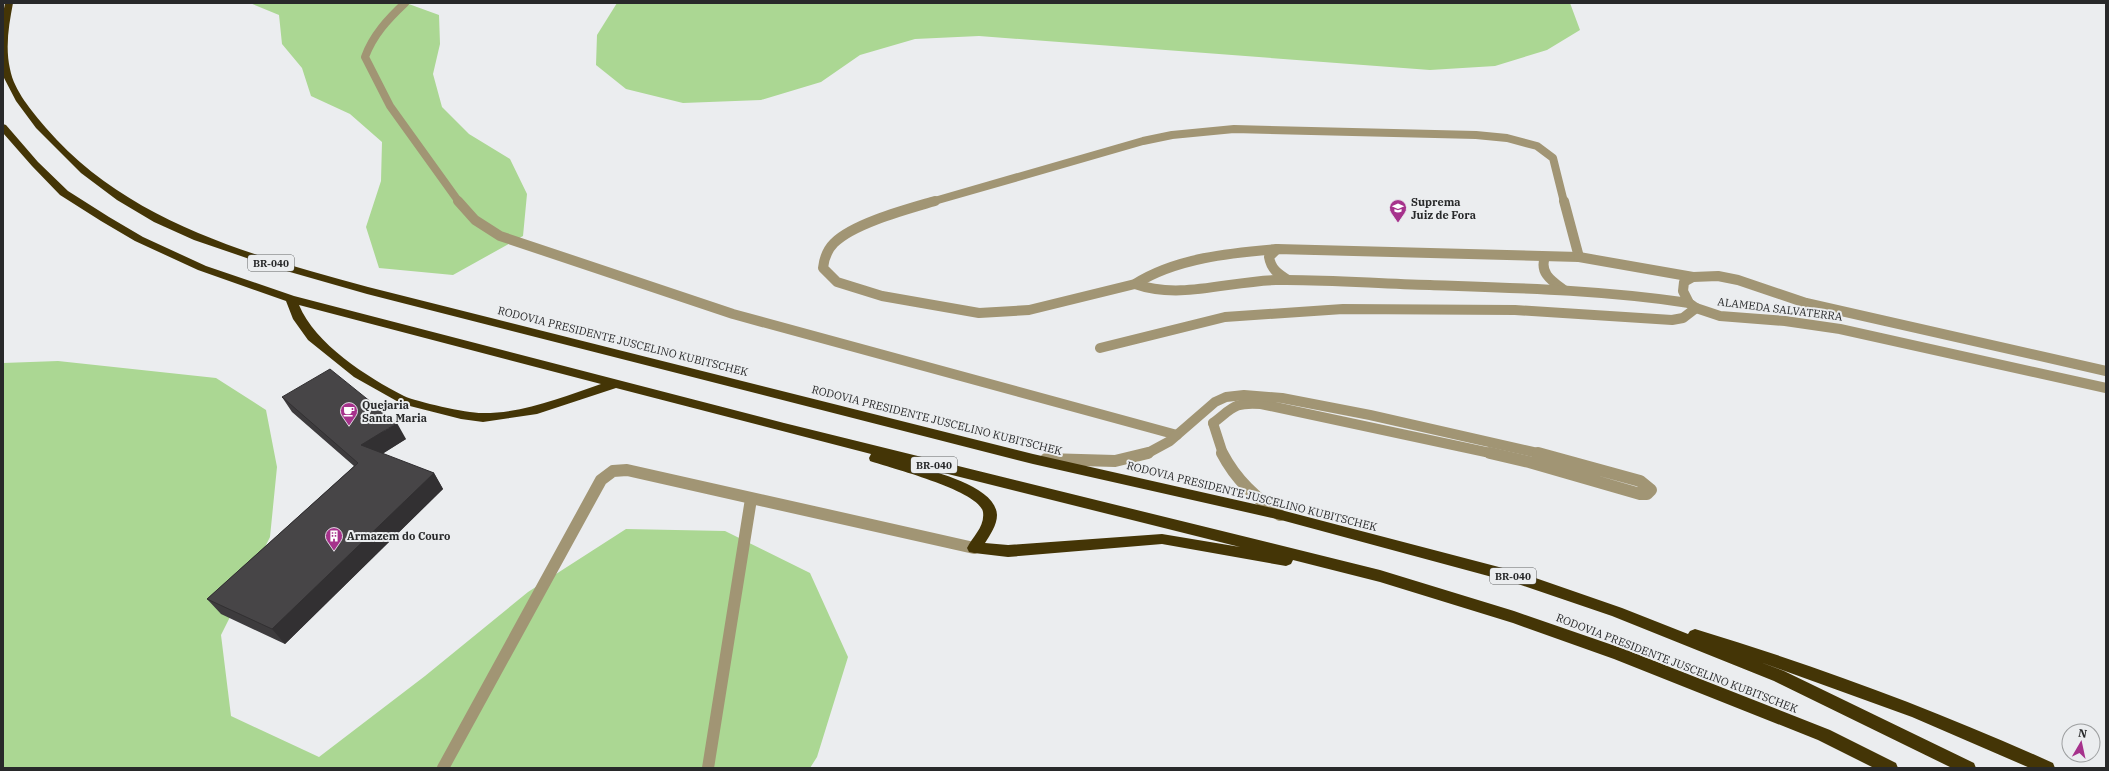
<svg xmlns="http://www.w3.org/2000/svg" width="2109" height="771" font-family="'IBM Plex Serif',serif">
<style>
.green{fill:#abd793}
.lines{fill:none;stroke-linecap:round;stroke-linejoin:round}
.minor-far2{stroke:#a19574;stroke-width:8}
.minor-far1{stroke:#a19574;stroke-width:10}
.minor{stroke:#a19574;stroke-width:12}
.highway{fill:#443506;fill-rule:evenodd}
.wall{fill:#3d3b3d}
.shaded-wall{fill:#323032}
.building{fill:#474547;stroke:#323032}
.labels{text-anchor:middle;stroke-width:4;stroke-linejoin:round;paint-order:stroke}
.shield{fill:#ebedef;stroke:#626465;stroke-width:1}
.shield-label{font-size:10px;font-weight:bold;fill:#28292a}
.poi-label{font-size:11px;font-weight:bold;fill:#28292a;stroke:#ebedef;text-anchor:start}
.street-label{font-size:11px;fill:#28292a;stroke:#ebedef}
</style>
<rect width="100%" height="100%" fill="#ebedef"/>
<!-- green -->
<g class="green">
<path d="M250 3H406L439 15 440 44 433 74 442 107 469 134 510 159 527 194 523 236 453 275 379 268 366 227 381 181 382 142 350 114 311 96 302 68 282 44 279 15Z"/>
<path d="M617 3H1570L1580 30 1547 50 1495 66 1430 70 979 36 915 39 860 55 821 82 761 100 683 103 626 89 596 65 597 35Z"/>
<path d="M58 361 216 378 266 410 277 467 270 537 221 635 231 716 319 757 425 676 528 592 626 529 725 531 810 573 848 657 817 757 810 768H3V363Z"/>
</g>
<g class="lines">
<!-- minor-far2 -->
<g class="minor-far2">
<path d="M405 3C388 19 373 35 365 57L390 106 459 202"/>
<path d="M931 202 1143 141 1172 135 1234 129 1476 135 1507 138 1537 146 1553 158 1564 202"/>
</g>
<!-- minor-far1 -->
<g class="minor-far1">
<path d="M458 201 475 220 500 236 733 314 1177 435"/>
<path d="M935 201C908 209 854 223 834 243 827 250 824 259 823 268L837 282 882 296 979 313 1029 310 1135 284C1176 258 1230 253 1277 249L1579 257"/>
<path d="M1564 201 1579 257"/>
<path d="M1277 249 1269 257C1271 269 1278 274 1288 280"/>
<path d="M1545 257C1539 273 1552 281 1564 290"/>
<path d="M1579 257 1693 277"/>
<path d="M1135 284C1180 300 1229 281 1276 280 1327 279 1379 284 1430 285 1517 288 1603 290 1689 303"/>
<path d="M1100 348 1225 317 1343 309 1515 310 1672 320 1683 318 1696 308"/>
<path d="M2106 371 1806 303 1738 280 1718 276 1693 277 1684 282 1683 291 1689 303 1696 308 1720 316 1785 321 1840 329 2106 388"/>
<path d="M1213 423 1223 454"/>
<path d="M1213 423C1233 408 1233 402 1261 404L1495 454"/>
<path d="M1146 454 1170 441 1215 402 1226 397 1244 395 1282 398 1370 415 1542 454"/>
</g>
<!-- minor -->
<g class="minor">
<path d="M1222 453C1236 480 1256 498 1280 515"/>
<path d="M1490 453 1529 462 1640 494H1647L1651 490 1640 481 1538 453"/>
<path d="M1046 459 1115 461 1148 453"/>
<path d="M443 768 601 480 613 471 627 470 974 548"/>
<path d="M708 768 751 499"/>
</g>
<!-- highway -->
<g class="highway">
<path d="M5 3H13C9 24 5 47 10 69 14 91 32 111 46 128 128 223 251 255 368 287L1033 454 1281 510 1518 572 1622 608 1688 634 1690 631 1695 629C1817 666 1936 710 2053 763L2055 768H2030L1912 717 1760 662 1784 671 1974 763 1976 768H1952L1774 681 1612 616 1518 584 1281 520 1033 464 367 294 276 268 194 240 154 222 117 200 81 173 36 128 16 101 3 76V14Z"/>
<path d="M3 124 6 125 38 162 68 191 109 217 143 237 206 266 294 296 784 423 1380 570 1514 611 1624 649 1830 730 1896 763 1898 768H1874L1818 740 1614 659 1513 623 1380 582 1293 560 1291 564 1286 566 1162 544 1008 557 974 553 969 552 967 548C973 536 985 527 983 512 980 491 891 468 870 461L869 458 871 454 616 388 537 414 483 422 461 419 402 404 354 377 308 340 293 319 286 301 198 270 135 241 101 221 60 195 32 166 3 133ZM299 305 601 384C563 397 524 413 484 413 470 414 417 402 404 396 367 377 315 344 299 305ZM916 466 1240 547 1162 534 1008 545 985 543C990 535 997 525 997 515 996 487 938 473 916 466Z"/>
</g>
</g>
<!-- wall -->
<path class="wall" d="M282 397 406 439 382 454 434 473 443 489 285 644 221 614 207 599 354 466 292 412Z"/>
<!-- shaded-wall -->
<g class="shaded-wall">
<path d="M397 423 406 439 371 461 361 445Z"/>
<path d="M434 473 443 489 285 644 272 629Z"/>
</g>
<!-- building -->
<path class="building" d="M330 369 397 423 361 445 434 473 272 629 207 599 358 463 282 397Z"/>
<!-- icons -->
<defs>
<g id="university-pin" transform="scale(0.9)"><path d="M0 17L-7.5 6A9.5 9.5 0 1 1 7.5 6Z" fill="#a6328c" stroke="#ebedef"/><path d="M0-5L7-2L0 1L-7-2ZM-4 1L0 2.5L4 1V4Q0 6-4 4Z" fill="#fff"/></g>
<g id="cafe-pin" transform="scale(0.9)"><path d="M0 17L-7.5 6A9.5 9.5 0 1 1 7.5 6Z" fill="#a6328c" stroke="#ebedef"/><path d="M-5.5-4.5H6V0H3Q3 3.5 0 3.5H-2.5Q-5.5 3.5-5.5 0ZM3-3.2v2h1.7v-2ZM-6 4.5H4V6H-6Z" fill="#fff"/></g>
<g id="building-pin" transform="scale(0.9)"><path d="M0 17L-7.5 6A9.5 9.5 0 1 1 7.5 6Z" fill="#a6328c" stroke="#ebedef"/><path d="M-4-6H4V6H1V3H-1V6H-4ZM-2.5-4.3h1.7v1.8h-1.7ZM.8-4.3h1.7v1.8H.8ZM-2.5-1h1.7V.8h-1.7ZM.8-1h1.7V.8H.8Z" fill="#fff"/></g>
</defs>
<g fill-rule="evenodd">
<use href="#university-pin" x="1398" y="208"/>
<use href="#cafe-pin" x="349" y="411"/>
<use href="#building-pin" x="334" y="536"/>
</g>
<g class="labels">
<!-- shield labels -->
<g class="shield">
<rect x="248" y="255" width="46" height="16" rx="3"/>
<rect x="911" y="457" width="46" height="16" rx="3"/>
<rect x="1490" y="568" width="46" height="16" rx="3"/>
</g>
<g class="shield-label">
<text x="271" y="267">BR-040</text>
<text x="934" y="469">BR-040</text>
<text x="1513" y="580">BR-040</text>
</g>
<!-- poi labels -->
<g class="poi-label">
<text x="1411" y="206">Suprema<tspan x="1411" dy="13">Juiz de Fora</tspan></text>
<text x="362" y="409">Quejaria<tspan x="362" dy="13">Santa Maria</tspan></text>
<text x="347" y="540">Armazem do Couro</text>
</g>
<!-- street labels -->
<g class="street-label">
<text transform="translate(1780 309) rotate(7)" y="4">ALAMEDA SALVATERRA</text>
<text transform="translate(623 341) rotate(14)" y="4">RODOVIA PRESIDENTE JUSCELINO KUBITSCHEK</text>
<text transform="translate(937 420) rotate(14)" y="4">RODOVIA PRESIDENTE JUSCELINO KUBITSCHEK</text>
<text transform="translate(1252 496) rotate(14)" y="4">RODOVIA PRESIDENTE JUSCELINO KUBITSCHEK</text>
<text transform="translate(1677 663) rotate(21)" y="4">RODOVIA PRESIDENTE JUSCELINO KUBITSCHEK</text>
</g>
</g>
<!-- border -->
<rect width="2109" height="771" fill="none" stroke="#28292a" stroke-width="8"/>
<!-- north arrow -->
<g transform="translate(2081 743) rotate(9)"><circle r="19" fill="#ebedef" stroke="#9d9fa0"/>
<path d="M0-3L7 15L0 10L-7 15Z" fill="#a6328c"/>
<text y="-6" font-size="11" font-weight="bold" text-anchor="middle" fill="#28292a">N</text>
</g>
</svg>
